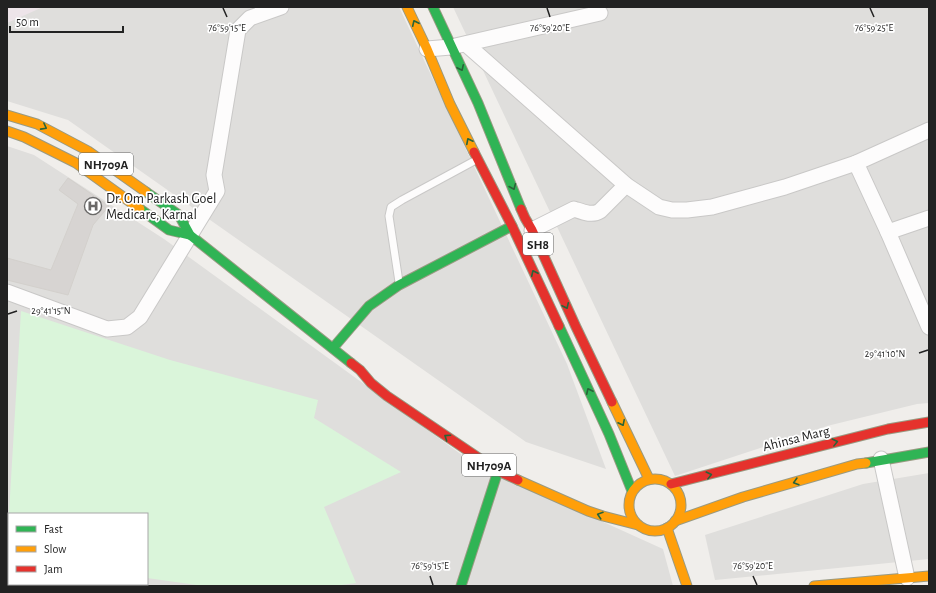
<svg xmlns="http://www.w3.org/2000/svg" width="936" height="593" font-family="'Alegreya Sans',sans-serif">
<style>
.residential{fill:#dfdedc;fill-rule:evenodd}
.industrial{fill:#ede4e9}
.park{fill:#daf5da}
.building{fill:#d7d4d2;stroke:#d3d0cc}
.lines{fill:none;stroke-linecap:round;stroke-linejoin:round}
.lane-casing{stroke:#c9c8c7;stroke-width:9}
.street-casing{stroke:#c9c8c7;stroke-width:17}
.fast-casing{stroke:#999a82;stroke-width:11}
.slow-casing{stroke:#999a82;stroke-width:11}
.jam-casing{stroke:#999a82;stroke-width:11}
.lane{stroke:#fdfcfc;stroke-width:7}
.street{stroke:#fdfcfc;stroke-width:15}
.fast{stroke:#30b455;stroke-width:9}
.slow{stroke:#ff9f0a;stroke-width:9}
.jam{stroke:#e5322d;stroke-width:9}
.oneway{stroke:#286439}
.ticks{fill:none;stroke:#222;stroke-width:1.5}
.labels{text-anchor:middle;stroke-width:3.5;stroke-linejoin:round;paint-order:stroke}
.shield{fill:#fff;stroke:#646464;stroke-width:1}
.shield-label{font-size:13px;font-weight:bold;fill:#222}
.poi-label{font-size:14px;fill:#222;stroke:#fff;text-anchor:start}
.street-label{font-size:14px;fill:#222;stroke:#fff}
.ticks-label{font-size:10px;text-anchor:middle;fill:#222;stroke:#fff;stroke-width:3.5;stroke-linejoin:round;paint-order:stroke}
</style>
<rect width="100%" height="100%" fill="#f0eeeb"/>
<!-- residential -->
<g class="residential">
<path d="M7 7H399L567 364 606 469 526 442 68 120 7 101Z"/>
<path d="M453 7H929V403L917 404 827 426 675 476Z"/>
<path d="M7 146 34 155 164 239 473 463 663 549 673 586H7ZM9 514H147V584H9Z"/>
<path d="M929 473V559L715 580 705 535 863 484Z"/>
</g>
<!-- industrial -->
<path class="industrial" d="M7 7H43L7 23Z"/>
<!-- park -->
<path class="park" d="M21 311 170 360 318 400 314 418 401 472 324 507 356 583 335 586H204L147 578V514H15L9 513Z"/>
<!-- building -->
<path class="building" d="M68 178 109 206 93 225 68 295 7 280V258L51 270 78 204 59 190Z"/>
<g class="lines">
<!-- lane casing -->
<g class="lane-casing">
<path id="lane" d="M399 282 389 216 391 207 402 200 476 160"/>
</g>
<!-- street casing -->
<g class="street-casing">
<g id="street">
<path d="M466 44 626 185 659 207 672 210H687L712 207 785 187 856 163 929 130"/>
<path d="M427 49 451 47 600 13"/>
<path d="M856 163 888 232 929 327"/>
<path d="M532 230 574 209C583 212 592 216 600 211L626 185"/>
<path d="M888 232 929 218"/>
<path d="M7 292 107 329 127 327 140 317 217 191 214 175 238 30 250 18 281 7"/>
<path d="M881 459 907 578"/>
</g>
</g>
<!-- fast casing -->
<g class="fast-casing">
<g id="fast">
<path d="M433 7 478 103 521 209"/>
<path d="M146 192 179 215 190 235 351 363"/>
<path d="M140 209 169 230 190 235"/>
<path d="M559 326 609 434 632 491"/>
<path d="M333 348 369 306 399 285 512 226"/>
<path d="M866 463 929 452"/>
<path d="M461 586 498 471 504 460"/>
</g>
</g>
<!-- slow casing -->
<g class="slow-casing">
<g id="slow">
<path d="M407 7 427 49 450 104 474 152"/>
<path d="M7 115 37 124 88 151 146 192"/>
<path d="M7 131 24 137 76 163 140 209"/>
<path d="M612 402 649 479"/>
<circle cx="655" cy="505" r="26"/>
<path d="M518 480 588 511 603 516 638 525"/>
<path d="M675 521 743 497 857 464 866 463"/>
<path d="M667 528 687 586"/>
<path d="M814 586 929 576"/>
</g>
</g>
<!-- jam casing -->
<g class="jam-casing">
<g id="jam">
<path d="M474 152 512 226 559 326"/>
<path d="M521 209 525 218 532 230 576 327 612 402"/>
<path d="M351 363 360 370 371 383 387 396 498 471 518 480"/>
<path d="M671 484 888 429 929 422"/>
</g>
</g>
<!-- lane -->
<use href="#lane" class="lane"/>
<!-- street -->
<use href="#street" class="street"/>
<!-- fast -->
<use href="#fast" class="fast"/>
<!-- slow -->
<use href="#slow" class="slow"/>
<!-- jam -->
<use href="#jam" class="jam"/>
</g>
<!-- one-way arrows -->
<defs><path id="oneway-chevron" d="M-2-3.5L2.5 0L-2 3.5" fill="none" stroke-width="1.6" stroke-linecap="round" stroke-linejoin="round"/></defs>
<g class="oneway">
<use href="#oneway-chevron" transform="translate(415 23) rotate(-115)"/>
<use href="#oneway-chevron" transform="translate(461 68) rotate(65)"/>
<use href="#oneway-chevron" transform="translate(44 127) rotate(28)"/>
<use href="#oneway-chevron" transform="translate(469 141) rotate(-117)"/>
<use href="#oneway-chevron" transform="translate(513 187) rotate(67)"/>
<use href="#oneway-chevron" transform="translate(534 273) rotate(-115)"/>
<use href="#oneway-chevron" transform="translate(566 306) rotate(65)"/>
<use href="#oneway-chevron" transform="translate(589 391) rotate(-115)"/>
<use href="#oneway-chevron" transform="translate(622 423) rotate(64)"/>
<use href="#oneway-chevron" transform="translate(447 437) rotate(-146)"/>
<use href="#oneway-chevron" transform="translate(835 442) rotate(-14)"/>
<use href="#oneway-chevron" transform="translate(709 475) rotate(-14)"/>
<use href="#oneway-chevron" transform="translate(796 482) rotate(164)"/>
<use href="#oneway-chevron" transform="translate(600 515) rotate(-162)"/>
</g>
<!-- ticks -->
<path class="ticks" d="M223 8 227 17M547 8 550 17M870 8 874 17M8 314 17 311M919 353 928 350M430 576 433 585M753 576 757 585"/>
<!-- icons -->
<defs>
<g id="hospital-ring" transform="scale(0.9)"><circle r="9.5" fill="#fff" stroke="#6a6968" stroke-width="1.5"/><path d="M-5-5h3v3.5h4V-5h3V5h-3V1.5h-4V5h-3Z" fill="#6a6968"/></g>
</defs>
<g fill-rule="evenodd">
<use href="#hospital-ring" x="93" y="206"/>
</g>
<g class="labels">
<!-- shield labels -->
<g class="shield">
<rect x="79" y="153" width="54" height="22" rx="3"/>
<rect x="523" y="233" width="30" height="22" rx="3"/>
<rect x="462" y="454" width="54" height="22" rx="3"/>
</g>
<g class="shield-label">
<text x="106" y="169">NH709A</text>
<text x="538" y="249">SH8</text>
<text x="489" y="470">NH709A</text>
</g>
<!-- poi labels -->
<g class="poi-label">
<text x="106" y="203">Dr. Om Parkash Goel<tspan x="106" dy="16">Medicare, Karnal</tspan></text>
</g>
<!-- street labels -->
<g class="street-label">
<text transform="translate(796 438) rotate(-14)" y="5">Ahinsa Marg</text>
</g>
</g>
<g class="ticks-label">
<text x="227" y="31">76°59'15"E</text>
<text x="550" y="31">76°59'20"E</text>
<text x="874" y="31">76°59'25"E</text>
<text x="51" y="314">29°41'15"N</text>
<text x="885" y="357">29°41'10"N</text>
<text x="430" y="569">76°59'15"E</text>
<text x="753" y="569">76°59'20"E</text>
</g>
<!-- border -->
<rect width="936" height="593" fill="none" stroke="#222222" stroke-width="16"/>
<!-- legend -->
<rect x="8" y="513" width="140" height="72" fill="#ffffff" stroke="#a7a7a7"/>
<rect x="16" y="526" width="20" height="6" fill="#30b455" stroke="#a7a7a7"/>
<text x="44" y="533" font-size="12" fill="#222222">Fast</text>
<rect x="16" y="546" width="20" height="6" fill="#ff9f0a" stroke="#a7a7a7"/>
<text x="44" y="553" font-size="12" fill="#222222">Slow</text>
<rect x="16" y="566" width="20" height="6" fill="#e5322d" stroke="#a7a7a7"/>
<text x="44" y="573" font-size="12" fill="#222222">Jam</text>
<!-- scale -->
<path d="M10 26v6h113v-6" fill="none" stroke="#222222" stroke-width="2"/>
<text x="16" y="26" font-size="12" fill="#222222" stroke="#ffffff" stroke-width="3" paint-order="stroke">50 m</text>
</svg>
